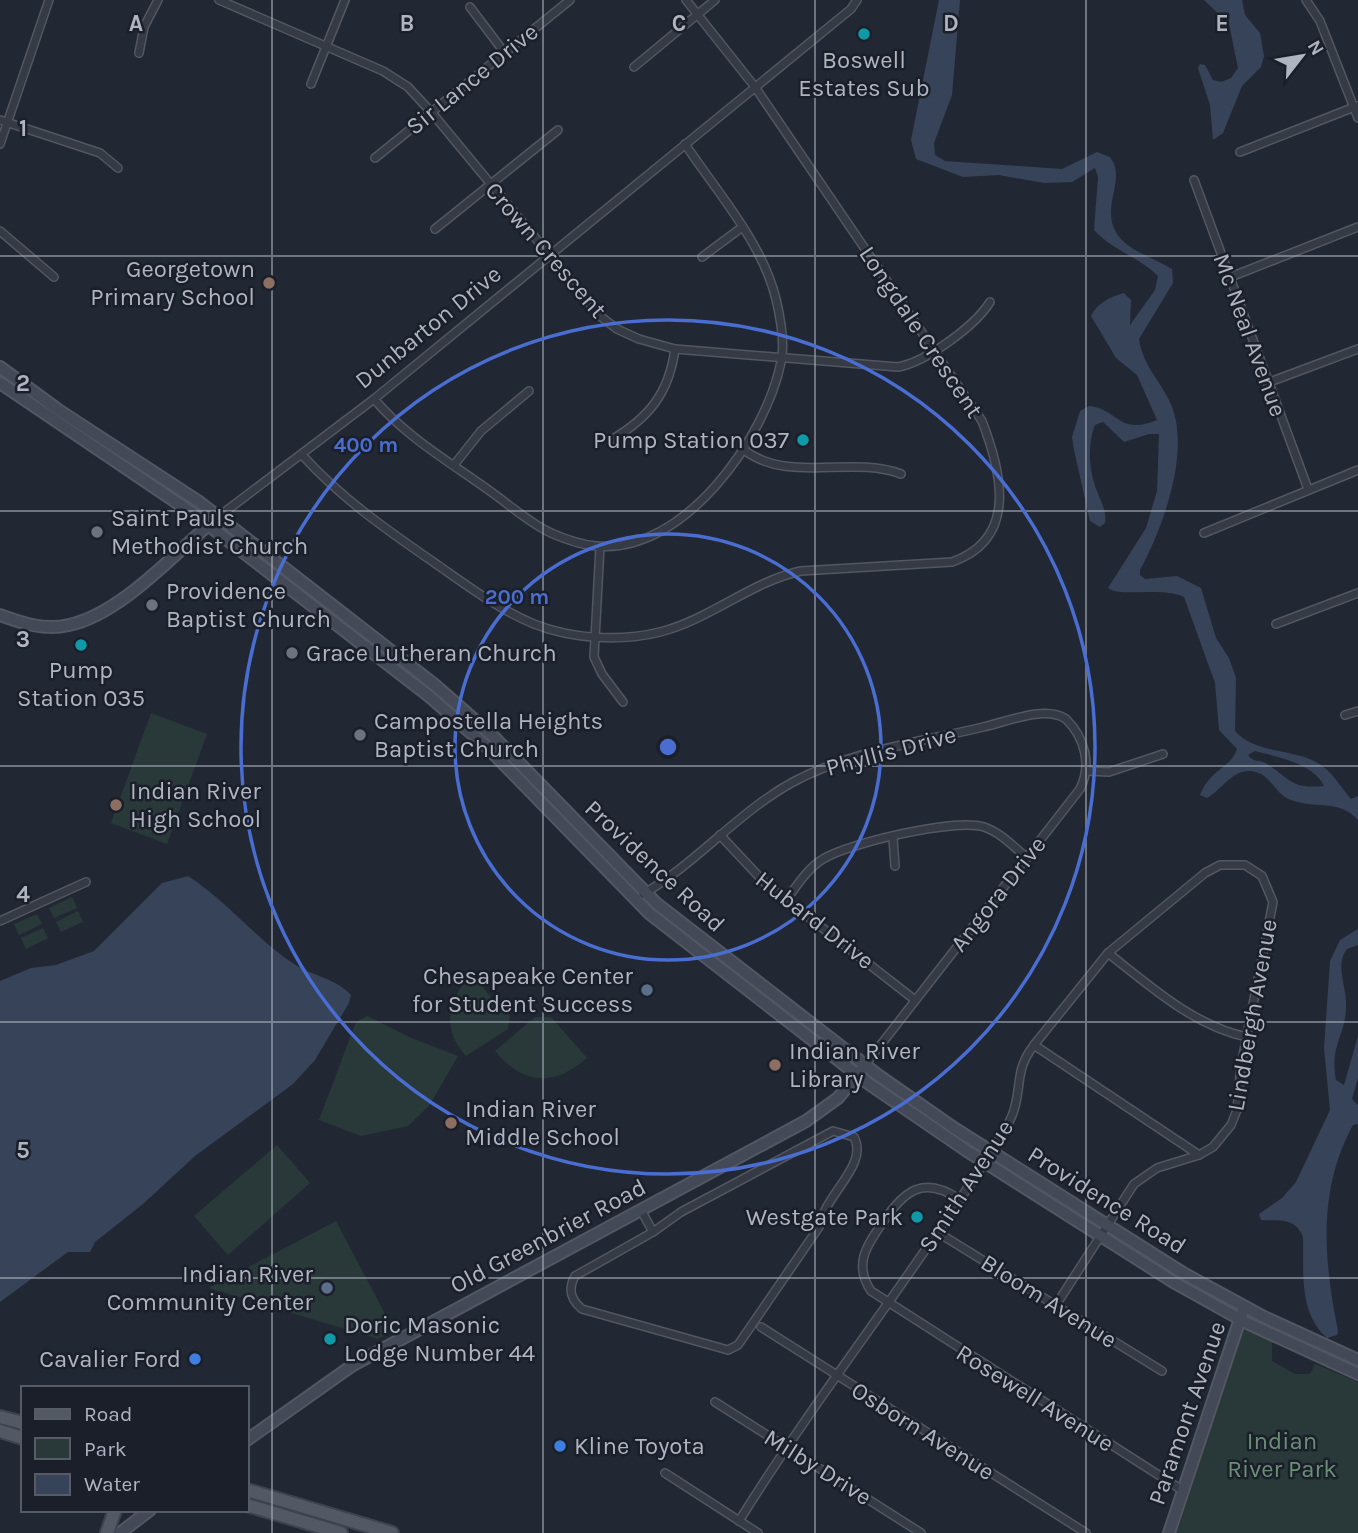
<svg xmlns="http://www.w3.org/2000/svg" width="1358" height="1533" font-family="Karla,sans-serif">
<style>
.green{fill:#29393a}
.water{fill:#374359;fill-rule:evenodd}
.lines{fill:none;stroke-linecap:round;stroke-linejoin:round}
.street-casing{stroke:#525762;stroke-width:10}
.secondary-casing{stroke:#525762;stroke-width:14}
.primary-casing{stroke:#3e434e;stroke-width:16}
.street{stroke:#353a44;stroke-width:7}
.secondary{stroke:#434957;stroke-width:10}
.primary{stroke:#535964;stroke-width:12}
.grid{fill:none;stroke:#afb4c1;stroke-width:2;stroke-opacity:0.55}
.ring{fill:none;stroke:#496dd1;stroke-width:3.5}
.culture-dot{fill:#0f9aa8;stroke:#1a1f29;stroke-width:2.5}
.education-dot{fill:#8d6e63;stroke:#1a1f29;stroke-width:2.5}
.worship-dot{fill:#6b7280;stroke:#1a1f29;stroke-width:2.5}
.service-dot{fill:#5c6f8a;stroke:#1a1f29;stroke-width:2.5}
.shop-dot{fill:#3f7fe0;stroke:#1a1f29;stroke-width:2.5}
.labels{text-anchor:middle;stroke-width:5;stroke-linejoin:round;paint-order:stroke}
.poi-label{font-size:24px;fill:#afb4c1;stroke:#1a1f29;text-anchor:start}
.street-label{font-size:24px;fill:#afb4c1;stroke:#1a1f29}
.park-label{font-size:24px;fill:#698f75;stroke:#1a1f29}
.grid-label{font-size:23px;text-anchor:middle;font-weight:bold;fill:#afb4c1;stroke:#1a1f29;stroke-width:5;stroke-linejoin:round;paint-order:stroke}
.centre{fill:#496dd1;stroke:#1a1f29;stroke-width:3.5}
.ring-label{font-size:21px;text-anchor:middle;font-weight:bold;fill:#496dd1;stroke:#1a1f29;stroke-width:5;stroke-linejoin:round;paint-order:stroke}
</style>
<rect width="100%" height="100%" fill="#212833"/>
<!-- green -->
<g class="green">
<path d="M151 713 207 734 167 844 111 823Z"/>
<path d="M72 897 77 908 54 918 49 908Z"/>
<path d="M78 911 83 922 61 932 56 922Z"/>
<path d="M37 914 42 924 19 935 14 924Z"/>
<path d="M43 928 48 938 26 949 21 938Z"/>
<path d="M472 973 496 1004 510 1015 508 1029 466 1056C440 1027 449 1000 472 973Z"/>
<path d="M367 1016 409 1037 458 1056 429 1106 408 1126 361 1136 319 1120 356 1022Z"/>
<path d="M535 1017H551L587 1058C554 1087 523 1085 495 1051Z"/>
<path d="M277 1145 310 1183 228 1255 194 1216Z"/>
<path d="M336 1221 394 1331 378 1339 209 1288Z"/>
<path d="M1243 1329 1272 1337V1361L1295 1374H1310L1315 1364 1358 1382V1533H1177L1218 1405 1230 1354Z"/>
</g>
<!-- water -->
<g class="water">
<path d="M939 0H960L952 95 934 143 935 155 945 161 1062 169 1097 152 1110 157C1129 182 1094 212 1123 241 1134 252 1157 260 1172 269L1173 283 1139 339C1143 365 1158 378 1169 400 1193 447 1163 528 1140 570V575L1145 579 1177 576 1201 588 1216 638 1229 658 1236 678 1235 731C1253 752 1287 749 1312 760 1331 768 1338 784 1351 799L1358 796V820C1340 799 1314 809 1291 800 1273 794 1271 770 1247 771 1231 772 1220 791 1207 798L1200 795C1210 769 1231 768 1237 749L1219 730 1215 683 1184 597C1161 586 1121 598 1108 588L1146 528 1157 491 1159 434H1149L1124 442 1103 422 1095 425C1087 445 1089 471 1097 491 1101 502 1107 511 1105 523L1100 527 1090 521 1074 450 1072 437 1080 411 1089 406C1119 409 1118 436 1157 420L1137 375 1116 358 1091 316C1097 303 1110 297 1124 293L1131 300 1130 325 1155 290 1158 276C1139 257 1112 250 1094 230L1098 177 1095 168 1072 182 1044 183 999 175 963 177 916 159 911 140ZM1255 751C1276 756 1314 764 1324 786 1291 789 1292 780 1267 764 1260 759 1253 763 1248 755Z"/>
<path d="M1204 0H1242L1245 15 1260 33 1264 56 1261 67 1242 86 1223 133 1213 140 1210 105 1198 68 1200 64 1205 65 1213 80 1221 82 1231 78 1238 68 1229 24Z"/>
<path d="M188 876C227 901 256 939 294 964 313 976 337 979 351 995L349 1003 315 1060 293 1084 195 1156 143 1204 95 1242 90 1252H68L0 1302V981L31 968 56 965 94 951 162 883Z"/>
<path d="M1358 929V945L1347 949C1335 964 1346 985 1346 1003 1347 1035 1329 1044 1336 1080L1344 1085 1358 1036V1078L1352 1099 1358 1105V1124L1353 1125C1317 1191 1324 1261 1338 1331L1337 1335 1327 1338C1298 1312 1304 1272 1303 1237 1295 1217 1280 1221 1261 1220L1259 1214 1282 1198 1296 1182 1330 1110 1324 1048 1330 961 1340 940Z"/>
</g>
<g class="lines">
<!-- street casing -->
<g class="street-casing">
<g id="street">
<path d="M219 0 383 71 408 87 432 113 600 316 617 329 639 339 675 349 898 367C926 362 975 326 990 302"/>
<path d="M1306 0 1320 21 1358 118"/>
<path d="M470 7 504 52"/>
<path d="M139 53 144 27 158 0"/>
<path d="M634 67 715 0"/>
<path d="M311 84 345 0"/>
<path d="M0 120 100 153 118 168"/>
<path d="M0 144 49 0"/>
<path d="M1240 152 1357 106"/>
<path d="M375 158 570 0"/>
<path d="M1194 180 1308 489"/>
<path d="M435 229 558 130"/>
<path d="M0 231 54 277"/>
<path d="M702 257 741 228"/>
<path d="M1228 278 1358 227"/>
<path d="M1267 383 1358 349"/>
<path d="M374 399C407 438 453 464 494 494 512 507 531 524 551 533 565 539 581 545 596 546 684 555 766 437 781 362 785 345 780 316 776 299 762 242 717 192 685 144"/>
<path d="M611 440C649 418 669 393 675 349"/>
<path d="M744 450C789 484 851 455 901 474"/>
<path d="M303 456C343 500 390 532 439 566 469 587 500 610 534 624 572 639 620 642 660 632 711 619 750 582 801 571L952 562C1018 539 1002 473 982 421L755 87 686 0"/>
<path d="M454 465 481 431 529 391"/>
<path d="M218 517 374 399 851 9 857 0"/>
<path d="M1204 533 1358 470"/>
<path d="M600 547 594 657 602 674 623 702"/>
<path d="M1276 624 1358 593"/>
<path d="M1345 715 1358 711"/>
<path d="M1088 771 1109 772 1163 754"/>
<path d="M720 835 766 884 915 1000"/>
<path d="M893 838 895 866"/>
<path d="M643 894C697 863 738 812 793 782 851 751 920 742 983 727 1006 722 1045 705 1066 719 1085 738 1092 765 1080 789L865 1065"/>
<path d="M787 899C797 885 808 868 823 859 849 843 955 818 984 827 1000 832 1014 847 1027 858"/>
<path d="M0 921 86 882"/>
<path d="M1108 953C1150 986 1194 1026 1247 1037"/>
<path d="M1034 1045 1199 1155"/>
<path d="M959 1199C923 1175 904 1191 883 1222 867 1245 853 1264 871 1291L1182 1490"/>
<path d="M641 1210 653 1232 681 1212 833 1131 854 1137C869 1165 825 1194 819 1227L738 1345 728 1350 582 1309C570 1299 568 1289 575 1276L653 1232"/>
<path d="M937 1232 1162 1371"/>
<path d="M761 1327 1086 1533"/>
<path d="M715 1402 921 1533"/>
<path d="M665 1473 758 1533"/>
<path d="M739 1521C818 1394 911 1278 991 1152 999 1139 1010 1124 1014 1110 1022 1083 1015 1070 1034 1045L1108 953 1205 873 1220 865H1245L1262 876 1273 902 1241 1066 1237 1110 1231 1125 1213 1147 1199 1155 1157 1168 1134 1184 1056 1305"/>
</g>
</g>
<!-- secondary casing -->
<g class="secondary-casing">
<g id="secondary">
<path d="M0 367 57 409 198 501 435 685 493 736 656 903 878 1075 954 1128 1183 1273 1262 1316 1358 1360"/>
<path d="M0 383 195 515 430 697 488 748 650 914 869 1084 967 1151 1175 1283 1245 1322 1358 1374"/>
<path d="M0 615C22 623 45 631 69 625 120 614 172 556 212 522"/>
<path d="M247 1440 353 1365 806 1121 838 1098 861 1070"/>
<path d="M120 1533 150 1510"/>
<path d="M1169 1533 1242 1313"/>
</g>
</g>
<!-- primary casing -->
<g class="primary-casing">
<g id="primary">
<path d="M0 1417 23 1423"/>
<path d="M0 1431 23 1438"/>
<path d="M247 1490 392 1533"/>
<path d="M247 1505 341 1533"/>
<path d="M107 1533 115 1510"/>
</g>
</g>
<!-- street -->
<use href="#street" class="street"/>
<!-- secondary -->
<use href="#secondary" class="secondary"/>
<!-- primary -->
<use href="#primary" class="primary"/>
</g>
<!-- grid -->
<path class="grid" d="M272 0V1533M543 0V1533M815 0V1533M1086 0V1533M0 256H1358M0 511H1358M0 766H1358M0 1022H1358M0 1278H1358"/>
<!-- distance rings -->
<g class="ring">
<circle cx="668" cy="747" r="213"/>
<circle cx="668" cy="747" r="427"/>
</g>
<!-- markers -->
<g class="culture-dot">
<circle cx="864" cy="34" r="7"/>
<circle cx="803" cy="440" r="7"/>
<circle cx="81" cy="645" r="7"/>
<circle cx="917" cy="1217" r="7"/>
<circle cx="330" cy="1339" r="7"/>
</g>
<g class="education-dot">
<circle cx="269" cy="283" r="7"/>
<circle cx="116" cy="805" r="7"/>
<circle cx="775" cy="1065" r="7"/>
<circle cx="451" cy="1123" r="7"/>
</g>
<g class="worship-dot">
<circle cx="97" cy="532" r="7"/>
<circle cx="152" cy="605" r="7"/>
<circle cx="292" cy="653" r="7"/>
<circle cx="360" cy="735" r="7"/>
</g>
<g class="service-dot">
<circle cx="647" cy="990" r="7"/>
<circle cx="327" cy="1288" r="7"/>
</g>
<g class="shop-dot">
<circle cx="195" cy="1359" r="7"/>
<circle cx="560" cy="1446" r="7"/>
</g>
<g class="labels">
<!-- poi labels -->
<g class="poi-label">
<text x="864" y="68" text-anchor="middle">Boswell<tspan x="864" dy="28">Estates Sub</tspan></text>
<text x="255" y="277" text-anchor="end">Georgetown<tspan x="255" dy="28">Primary School</tspan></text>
<text x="789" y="448" text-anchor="end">Pump Station 037</text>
<text x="111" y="526">Saint Pauls<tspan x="111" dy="28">Methodist Church</tspan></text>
<text x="166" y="599">Providence<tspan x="166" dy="28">Baptist Church</tspan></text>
<text x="306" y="661">Grace Lutheran Church</text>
<text x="81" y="678" text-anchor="middle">Pump<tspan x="81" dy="28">Station 035</tspan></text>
<text x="374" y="729">Campostella Heights<tspan x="374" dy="28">Baptist Church</tspan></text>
<text x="130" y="799">Indian River<tspan x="130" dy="28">High School</tspan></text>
<text x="633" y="984" text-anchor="end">Chesapeake Center<tspan x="633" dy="28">for Student Success</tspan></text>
<text x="789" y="1059">Indian River<tspan x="789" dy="28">Library</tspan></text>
<text x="465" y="1117">Indian River<tspan x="465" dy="28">Middle School</tspan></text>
<text x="903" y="1225" text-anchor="end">Westgate Park</text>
<text x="313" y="1282" text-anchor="end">Indian River<tspan x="313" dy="28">Community Center</tspan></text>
<text x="344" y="1333">Doric Masonic<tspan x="344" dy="28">Lodge Number 44</tspan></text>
<text x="181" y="1367" text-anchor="end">Cavalier Ford</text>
<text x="574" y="1454">Kline Toyota</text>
</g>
<!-- street labels -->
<g class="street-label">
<text transform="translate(472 79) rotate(-39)" y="8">Sir Lance Drive</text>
<text transform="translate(546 250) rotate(49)" y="8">Crown Crescent</text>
<text transform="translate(428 327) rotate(-39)" y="8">Dunbarton Drive</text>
<text transform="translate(921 332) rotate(56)" y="8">Longdale Crescent</text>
<text transform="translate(1250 335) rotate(70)" y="8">Mc Neal Avenue</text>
<text transform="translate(891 751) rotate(-15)" y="8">Phyllis Drive</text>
<text transform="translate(655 866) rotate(43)" y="8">Providence Road</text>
<text transform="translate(998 894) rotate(-52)" y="8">Angora Drive</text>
<text transform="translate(815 920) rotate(38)" y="8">Hubard Drive</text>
<text transform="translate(1252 1015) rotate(-80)" y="8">Lindbergh Avenue</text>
<text transform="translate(966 1186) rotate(-57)" y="8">Smith Avenue</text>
<text transform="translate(1107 1200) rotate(32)" y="8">Providence Road</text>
<text transform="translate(548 1236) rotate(-28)" y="8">Old Greenbrier Road</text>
<text transform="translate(1049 1301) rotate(32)" y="8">Bloom Avenue</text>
<text transform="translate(1035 1398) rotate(32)" y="8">Rosewell Avenue</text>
<text transform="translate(1187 1413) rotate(-71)" y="8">Paramont Avenue</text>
<text transform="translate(923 1431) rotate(32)" y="8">Osborn Avenue</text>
<text transform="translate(818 1467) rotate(32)" y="8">Milby Drive</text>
</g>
<!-- park labels -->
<g class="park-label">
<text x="1282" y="1449">Indian<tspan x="1282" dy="28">River Park</tspan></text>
</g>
</g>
<g class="grid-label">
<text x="136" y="31">A</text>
<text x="407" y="31">B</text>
<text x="679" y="31">C</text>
<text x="951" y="31">D</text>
<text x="1222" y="31">E</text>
<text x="23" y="136">1</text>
<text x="23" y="391">2</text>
<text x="23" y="647">3</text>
<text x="23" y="902">4</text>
<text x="23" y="1158">5</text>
</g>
<circle cx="668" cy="747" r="10" class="centre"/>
<g class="ring-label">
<text x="366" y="452">400 m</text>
<text x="517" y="604">200 m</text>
</g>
<!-- legend -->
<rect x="21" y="1386" width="228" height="126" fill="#1a1f29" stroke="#565b66" stroke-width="2"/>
<rect x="35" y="1409" width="35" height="10" fill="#535964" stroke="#565b66" stroke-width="2"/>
<text x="84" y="1421" font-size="21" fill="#afb4c1">Road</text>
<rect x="35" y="1438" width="35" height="21" fill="#29393a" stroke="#565b66" stroke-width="2"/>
<text x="84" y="1456" font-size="21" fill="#afb4c1">Park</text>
<rect x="35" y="1474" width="35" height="21" fill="#374359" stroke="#565b66" stroke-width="2"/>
<text x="84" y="1491" font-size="21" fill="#afb4c1">Water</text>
<!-- north arrow -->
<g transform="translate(1302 56) rotate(59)" stroke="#1a1f29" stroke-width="5" paint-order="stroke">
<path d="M0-5L12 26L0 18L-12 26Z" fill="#afb4c1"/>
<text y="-10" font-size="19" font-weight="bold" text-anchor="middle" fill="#afb4c1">N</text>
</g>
</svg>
